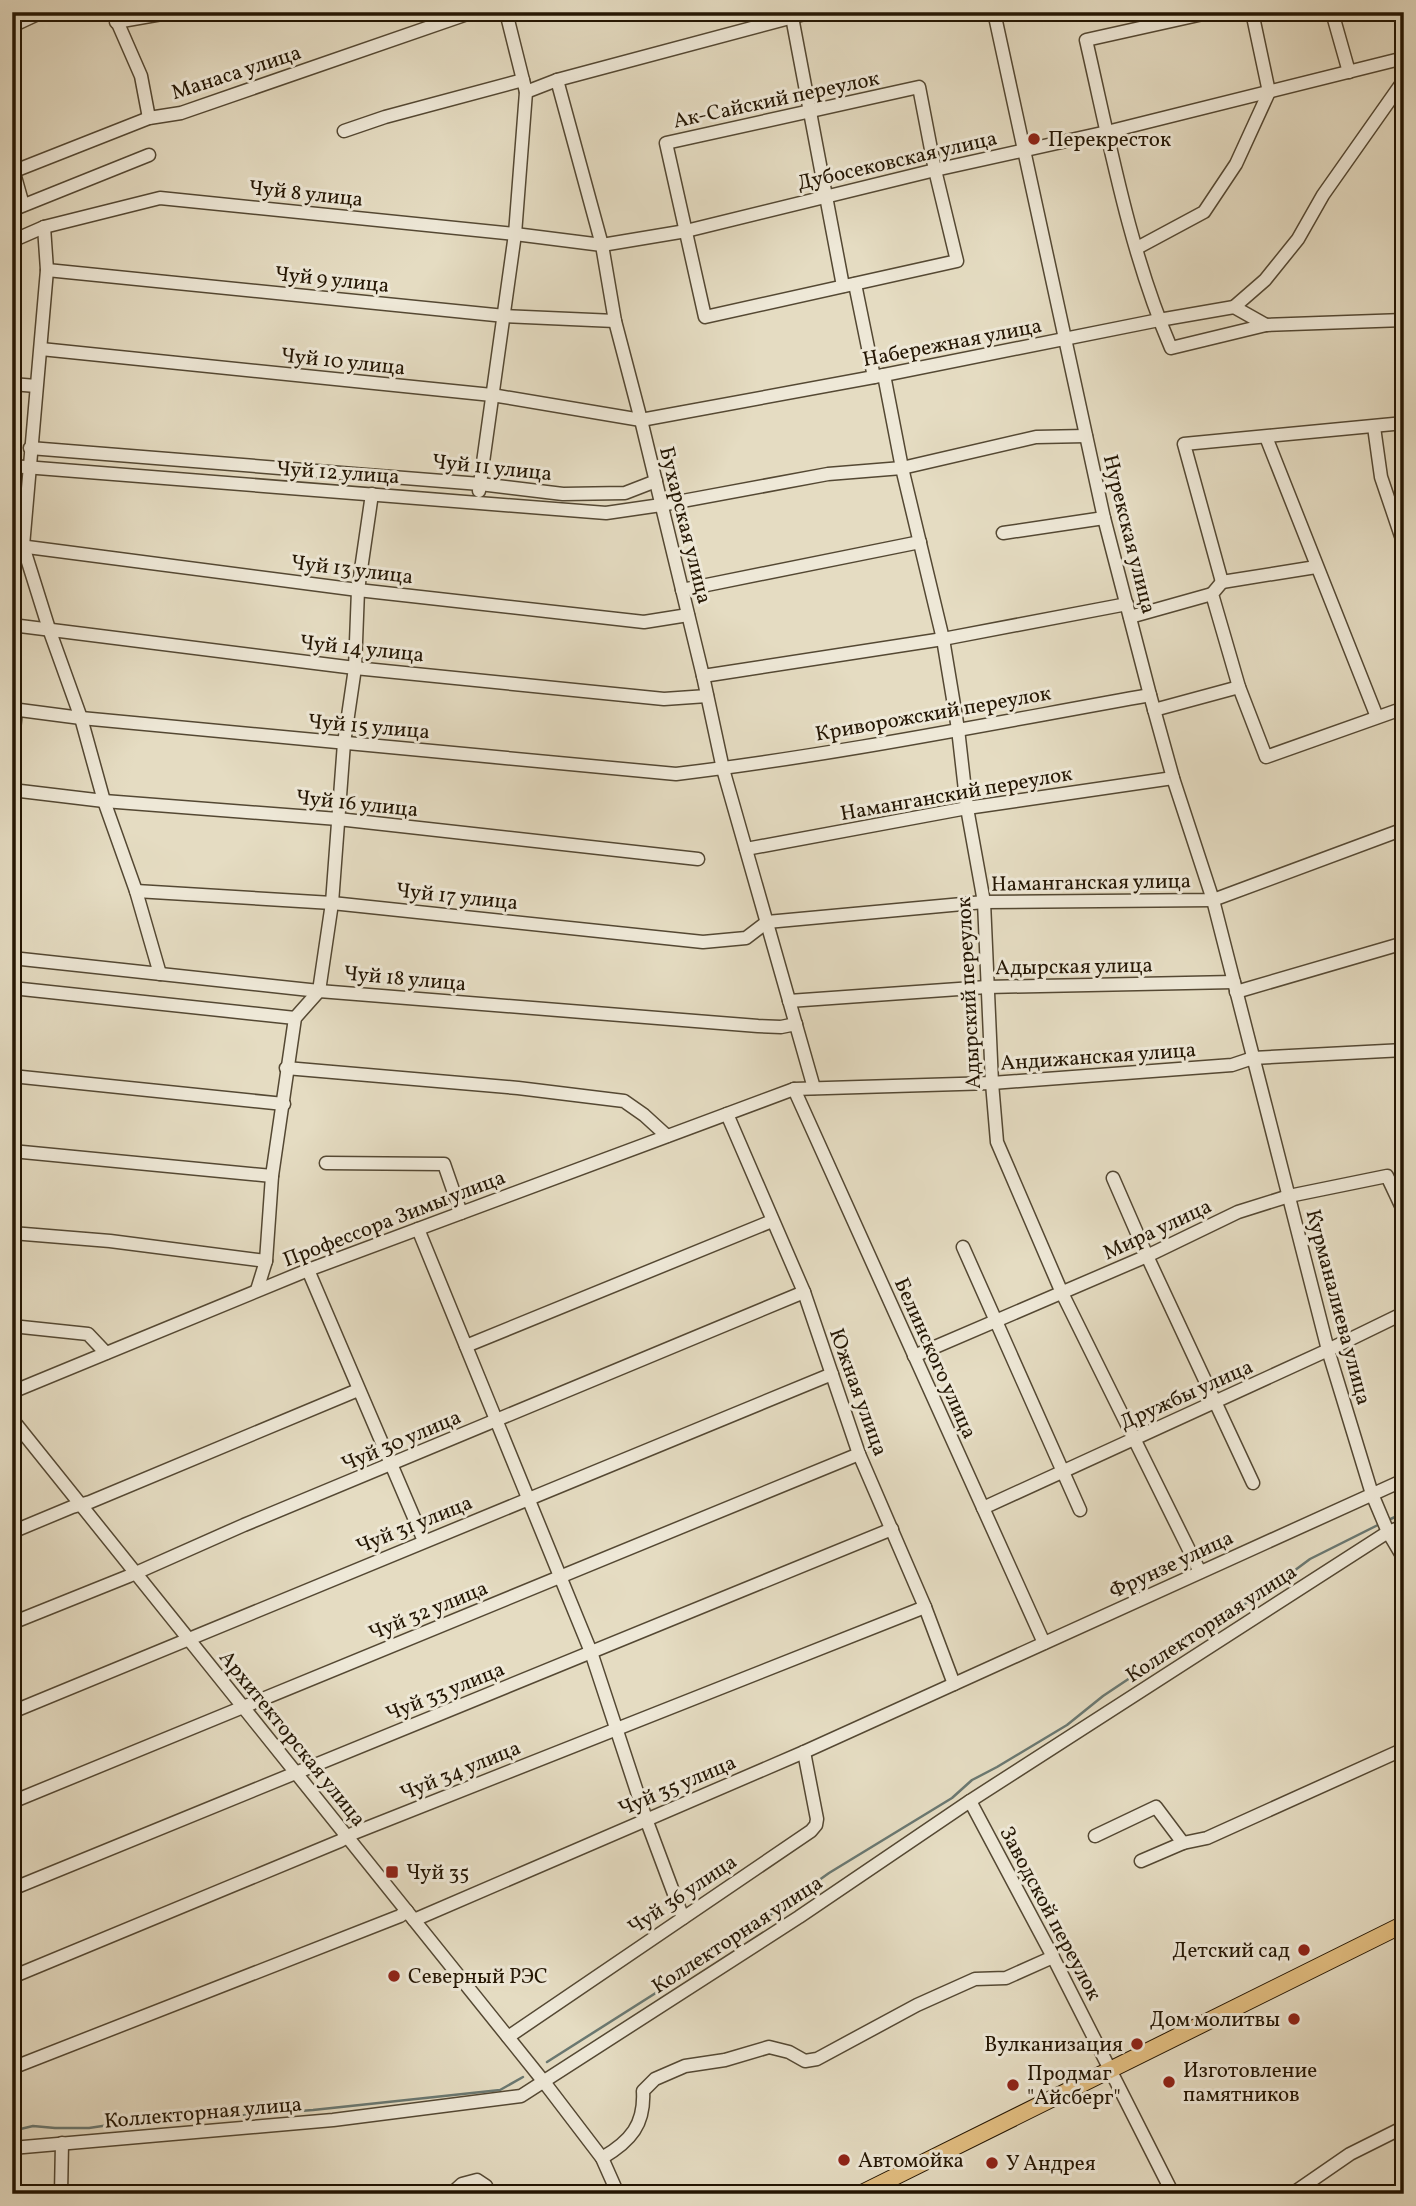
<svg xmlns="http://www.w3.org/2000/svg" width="1416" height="2206" font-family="Vollkorn,serif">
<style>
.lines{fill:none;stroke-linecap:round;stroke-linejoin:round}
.stream{stroke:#6a7871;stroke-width:2.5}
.minor-casing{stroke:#544833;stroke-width:15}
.major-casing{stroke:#241603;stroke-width:18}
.minor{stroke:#eee8d7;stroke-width:12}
.major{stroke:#e2be81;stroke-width:16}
.poi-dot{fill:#8f2418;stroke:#eee8d7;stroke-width:2.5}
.labels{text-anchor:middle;stroke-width:6;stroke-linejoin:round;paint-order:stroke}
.street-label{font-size:21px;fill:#241603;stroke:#eee8d7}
.poi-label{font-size:21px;fill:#241603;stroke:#eee8d7;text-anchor:start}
</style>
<rect width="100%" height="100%" fill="#e5dcc2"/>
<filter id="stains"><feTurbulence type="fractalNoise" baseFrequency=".00286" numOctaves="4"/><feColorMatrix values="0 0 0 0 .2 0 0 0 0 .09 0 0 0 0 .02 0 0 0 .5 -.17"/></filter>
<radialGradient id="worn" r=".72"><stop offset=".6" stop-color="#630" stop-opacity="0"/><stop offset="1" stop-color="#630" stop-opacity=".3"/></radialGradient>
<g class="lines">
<!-- stream -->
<g class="stream">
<path d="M1386 1521 1404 1513"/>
<path d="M547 2062 703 1963 829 1873 952 1798 972 1780 997 1767 1067 1725 1103 1696 1221 1617 1263 1594 1310 1559 1380 1524"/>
<path d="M12 2131 33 2126 55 2128H89L149 2119 167 2121 313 2110 500 2090 523 2077"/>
</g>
<!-- minor casing -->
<g class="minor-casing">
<g id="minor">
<path d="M113 12 141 76 149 118"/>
<path d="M506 12 526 92 557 80 812 12"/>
<path d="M994 12 1104 518 1150 695 1173 778 1213 900 1328 1350 1372 1494 1388 1532 1404 1559"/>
<path d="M1212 12 1086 40C1110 144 1129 250 1171 348L1266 325 1404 320"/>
<path d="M1332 12 1349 72"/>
<path d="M792 17 843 286"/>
<path d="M116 22 173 12"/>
<path d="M12 26 42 12"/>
<path d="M557 80 602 245 615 321 641 420 703 676 723 769 814 1088"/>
<path d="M919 87 935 170 957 261 705 317 666 143Z"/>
<path d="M344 131 385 117 523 80"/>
<path d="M12 166 23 205"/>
<path d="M12 172 149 118 181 113 473 12"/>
<path d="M12 210 149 155"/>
<path d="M44 227 47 270 23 546 49 629 81 718 104 801 136 891 160 974"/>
<path d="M12 241 44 227 160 198 515 234 602 245 686 231 935 170 1107 132 1404 58"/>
<path d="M1137 248 1204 212 1236 164 1269 92 1252 12"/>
<path d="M47 270 505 316 615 321"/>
<path d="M855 284 874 377"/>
<path d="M1234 307 1265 280 1298 239 1323 195 1404 80"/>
<path d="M41 349 492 395 641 420 874 377 1159 320 1234 307 1266 325"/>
<path d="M884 375 902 468 943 639 958 729 967 808 984 902 992 1083 997 1142 1062 1293 1200 1572"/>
<path d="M12 384 36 386"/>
<path d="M1374 427 1381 477 1404 545"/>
<path d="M1266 437 1377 717"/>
<path d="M30 448 480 484 563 494 625 493 656 481"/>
<path d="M12 466 606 513 661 505 828 474 902 468 1036 437 1086 436"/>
<path d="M479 491 515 234 526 92"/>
<path d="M1003 533 1104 518"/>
<path d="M12 545 358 590 644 622 688 615"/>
<path d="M1316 567 1222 582 1184 444 1404 423"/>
<path d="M1222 582 1212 594 1239 687 1266 757 1404 708"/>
<path d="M682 590 920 542"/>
<path d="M1130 617 1212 594"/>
<path d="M12 625 355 668 664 699 707 696"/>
<path d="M703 676 943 639 1127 604"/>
<path d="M12 709 81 718 676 774C835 755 993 723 1150 695"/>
<path d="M1154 710 1239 687"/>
<path d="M12 752 16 709"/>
<path d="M12 790 104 801 338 819 698 859"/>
<path d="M746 849 967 808 1173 778"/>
<path d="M136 891 332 903 703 942 746 938 767 922 984 902 1213 900 1404 829"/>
<path d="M12 958 319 991 758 1026 781 1027 796 1024"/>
<path d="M12 988 295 1018"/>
<path d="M1236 992 1404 943"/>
<path d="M789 1001 987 987 1234 982"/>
<path d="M286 1068 518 1088 624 1101 644 1115 667 1136"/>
<path d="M12 1076 284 1104"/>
<path d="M794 1089 1044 1643"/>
<path d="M727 1114 804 1292 859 1454 925 1607 954 1684"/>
<path d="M12 1151 272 1176"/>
<path d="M326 1163 444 1164 461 1213"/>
<path d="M1113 1178 1147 1256 1253 1483"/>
<path d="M418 1229 591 1652 646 1819 683 1918"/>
<path d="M12 1233 110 1241 266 1261"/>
<path d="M963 1247 1080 1510"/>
<path d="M308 1270 424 1541"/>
<path d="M257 1290 266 1261 272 1176 295 1018 319 991 332 903 344 743 355 668 358 590 372 494"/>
<path d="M12 1326 88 1334 106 1353"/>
<path d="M466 1346 772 1221"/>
<path d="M914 1356 1147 1256 1238 1212 1289 1196 1387 1176 1404 1212"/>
<path d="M12 1392 308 1270 794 1089 992 1083 1232 1065 1253 1058 1404 1050"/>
<path d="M12 1419 544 2082 602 2158 618 2194"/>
<path d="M983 1508 1328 1350 1404 1313"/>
<path d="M12 1532 72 1507 90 1502 358 1390"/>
<path d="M12 1623 129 1576 244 1525 804 1292"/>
<path d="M12 1712 832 1374"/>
<path d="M970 1801 1053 1957 1173 2194"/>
<path d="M12 1802 859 1454"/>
<path d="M1095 1836 1156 1807 1183 1843"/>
<path d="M1141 1861 1183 1843 1207 1838 1404 1749"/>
<path d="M12 1889 892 1529"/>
<path d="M414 1920 804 1752 1404 1480"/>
<path d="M12 1977 340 1841 354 1833 925 1607"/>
<path d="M508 2037 811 1831 816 1825 817 1819 804 1752"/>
<path d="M12 2068 400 1916 407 1911"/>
<path d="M12 2148 333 2120 521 2096 799 1917 970 1801 1388 1532 1404 1526"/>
<path d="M602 2158C631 2141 645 2124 643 2091L655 2079 685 2066 725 2060 769 2047 789 2052 805 2061 817 2059 917 2005 975 1979 1006 1978 1053 1957"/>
<path d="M61 2194 62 2143"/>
<path d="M451 2194 462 2184 477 2180 486 2186 490 2194"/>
<path d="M1292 2194 1350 2154 1404 2127"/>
</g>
</g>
<!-- major casing -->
<g class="major-casing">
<path id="major" d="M860 2194 1404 1924"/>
</g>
<!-- minor -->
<use href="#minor" class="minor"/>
<!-- major -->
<use href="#major" class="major"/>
</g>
<!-- markers -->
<g class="poi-dot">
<circle cx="1034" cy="139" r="7"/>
<rect x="385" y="1865" width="14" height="14" rx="3.5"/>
<circle cx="1304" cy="1950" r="7"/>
<circle cx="394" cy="1976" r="7"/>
<circle cx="1294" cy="2019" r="7"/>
<circle cx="1137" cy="2044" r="7"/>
<circle cx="1169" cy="2082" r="7"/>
<circle cx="1013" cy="2085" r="7"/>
<circle cx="844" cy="2160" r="7"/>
<circle cx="992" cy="2163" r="7"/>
</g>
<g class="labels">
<!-- street labels -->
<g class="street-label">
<text transform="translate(236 72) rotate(-18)" y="7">Манаса улица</text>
<text transform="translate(776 99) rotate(-12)" y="7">Ак-Сайский переулок</text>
<text transform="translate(897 160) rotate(-13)" y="7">Дубосековская улица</text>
<text transform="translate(306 193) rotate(6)" y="7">Чуй 8 улица</text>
<text transform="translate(332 279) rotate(6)" y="7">Чуй 9 улица</text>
<text transform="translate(952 342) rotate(-11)" y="7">Набережная улица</text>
<text transform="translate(343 361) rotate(6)" y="7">Чуй 10 улица</text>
<text transform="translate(492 467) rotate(6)" y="7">Чуй 11 улица</text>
<text transform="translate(338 472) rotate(4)" y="7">Чуй 12 улица</text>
<text transform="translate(686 525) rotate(76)" y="7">Бухарская улица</text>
<text transform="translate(1130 534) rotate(76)" y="7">Нурекская улица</text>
<text transform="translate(352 569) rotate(7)" y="7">Чуй 13 улица</text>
<text transform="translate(362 648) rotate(6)" y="7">Чуй 14 улица</text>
<text transform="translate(933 713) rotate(-10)" y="7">Криворожский переулок</text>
<text transform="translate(369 726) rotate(5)" y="7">Чуй 15 улица</text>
<text transform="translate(956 793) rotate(-10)" y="7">Наманганский переулок</text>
<text transform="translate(357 803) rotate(6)" y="7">Чуй 16 улица</text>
<text transform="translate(1091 882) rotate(-1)" y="7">Наманганская улица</text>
<text transform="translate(457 896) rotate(6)" y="7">Чуй 17 улица</text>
<text transform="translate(1074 966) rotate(-1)" y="7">Адырская улица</text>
<text transform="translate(405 978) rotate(5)" y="7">Чуй 18 улица</text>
<text transform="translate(968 993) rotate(-93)" y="7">Адырский переулок</text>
<text transform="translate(1098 1056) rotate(-4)" y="7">Андижанская улица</text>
<text transform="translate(394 1218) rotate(-21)" y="7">Профессора Зимы улица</text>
<text transform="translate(1157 1229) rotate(-25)" y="7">Мира улица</text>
<text transform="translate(1339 1307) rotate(75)" y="7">Курманалиева улица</text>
<text transform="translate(936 1358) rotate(66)" y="7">Белинского улица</text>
<text transform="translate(859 1392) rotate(70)" y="7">Южная улица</text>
<text transform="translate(1186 1394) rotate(-24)" y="7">Дружбы улица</text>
<text transform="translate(401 1440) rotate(-23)" y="7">Чуй 30 улица</text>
<text transform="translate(414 1524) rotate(-22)" y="7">Чуй 31 улица</text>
<text transform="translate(1171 1564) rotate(-25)" y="7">Фрунзе улица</text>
<text transform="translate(428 1610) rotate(-22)" y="7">Чуй 32 улица</text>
<text transform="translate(1211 1623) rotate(-33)" y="7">Коллекторная улица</text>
<text transform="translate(445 1691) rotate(-22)" y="7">Чуй 33 улица</text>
<text transform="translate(293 1738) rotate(51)" y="7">Архитекторская улица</text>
<text transform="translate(460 1770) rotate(-22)" y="7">Чуй 34 улица</text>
<text transform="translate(677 1785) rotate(-23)" y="7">Чуй 35 улица</text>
<text transform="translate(682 1894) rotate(-34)" y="7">Чуй 36 улица</text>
<text transform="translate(1051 1913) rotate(62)" y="7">Заводской переулок</text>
<text transform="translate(737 1934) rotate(-33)" y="7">Коллекторная улица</text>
<text transform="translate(203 2112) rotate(-5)" y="7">Коллекторная улица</text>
</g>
<!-- poi labels -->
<g class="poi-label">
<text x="1048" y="146">Перекресток</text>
<text x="406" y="1879">Чуй 35</text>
<text x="1290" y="1957" text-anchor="end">Детский сад</text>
<text x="408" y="1983">Северный РЭС</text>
<text x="1280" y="2026" text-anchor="end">Дом молитвы</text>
<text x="1123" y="2051" text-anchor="end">Вулканизация</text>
<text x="1183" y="2077">Изготовление<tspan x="1183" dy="24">памятников</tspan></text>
<text x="1027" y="2080">Продмаг<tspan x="1027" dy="24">"Айсберг"</tspan></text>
<text x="858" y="2167">Автомойка</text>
<text x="1006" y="2170">У Андрея</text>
</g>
</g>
<!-- margin -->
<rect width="1416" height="2206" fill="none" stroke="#e5dcc2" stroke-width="42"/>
<rect x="14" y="14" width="1388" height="2178" fill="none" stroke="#241603" stroke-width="3.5"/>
<rect x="21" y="21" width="1374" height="2164" fill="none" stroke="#241603" stroke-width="2"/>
<rect width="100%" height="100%" filter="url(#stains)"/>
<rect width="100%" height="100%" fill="url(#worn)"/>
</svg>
